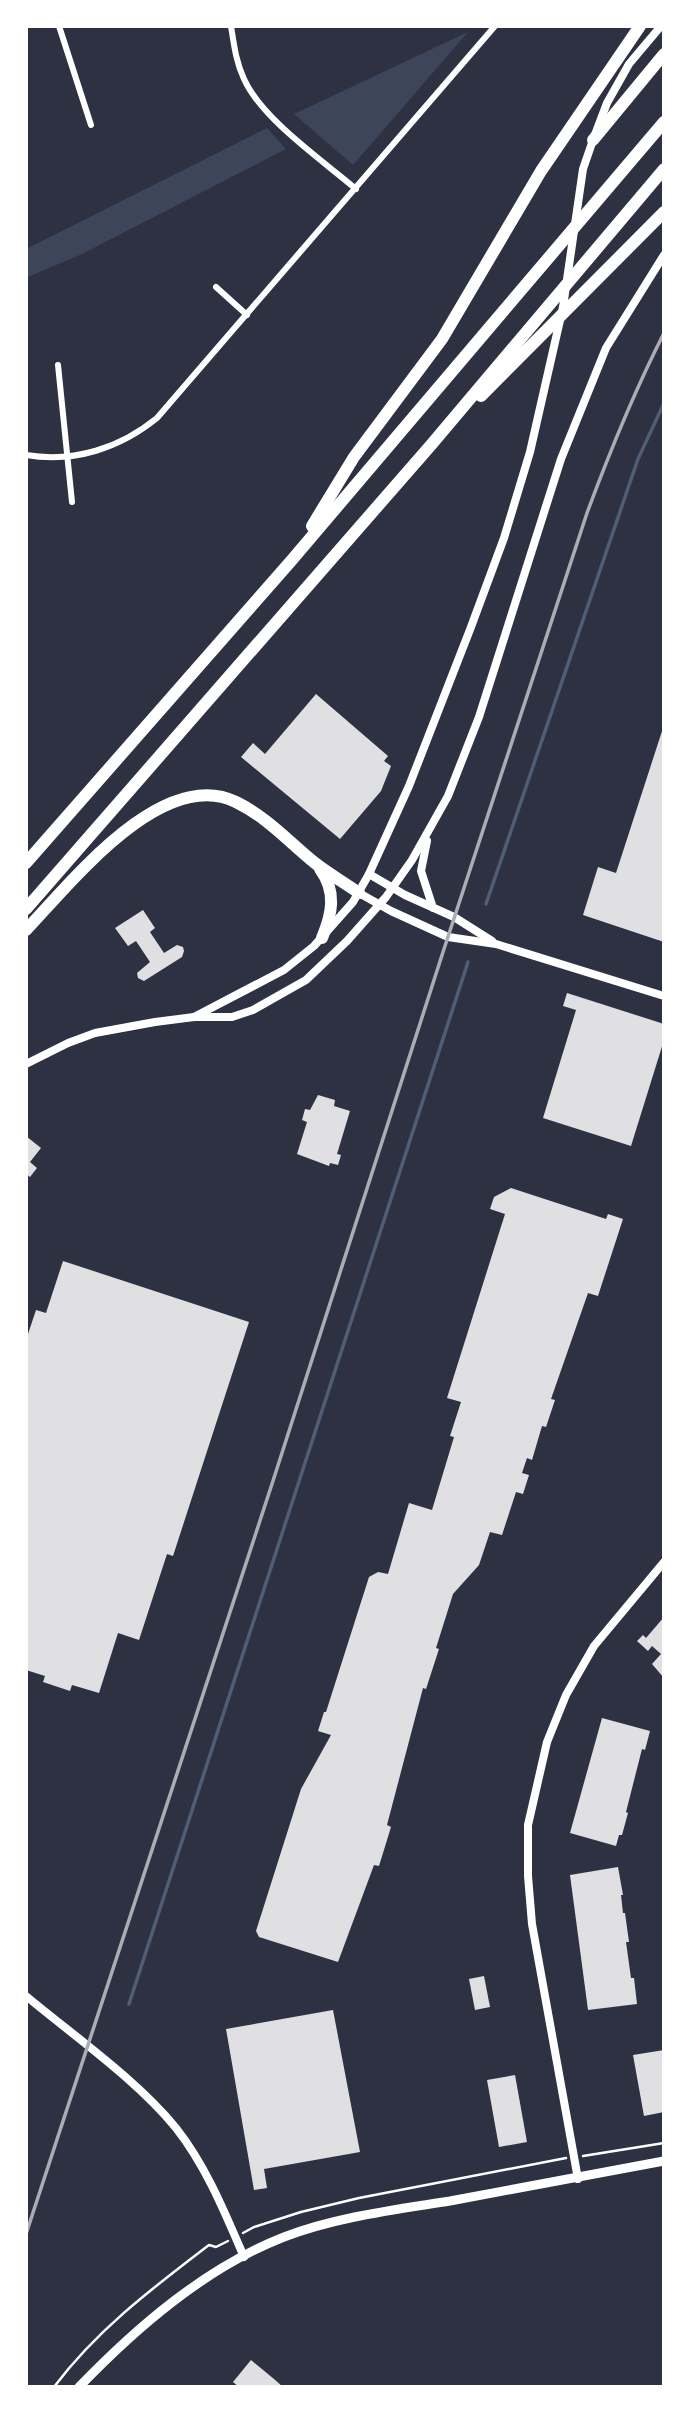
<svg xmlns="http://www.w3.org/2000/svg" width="690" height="2413" font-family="'DM Sans',sans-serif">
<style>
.green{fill:#3c4559}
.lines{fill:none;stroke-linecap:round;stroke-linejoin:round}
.stream{stroke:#4f5d75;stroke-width:3.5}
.building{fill:#e0e0e3}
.path{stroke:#fff;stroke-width:2.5}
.minor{stroke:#fff;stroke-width:6}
.tertiary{stroke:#fff;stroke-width:8}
.secondary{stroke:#fff;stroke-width:9}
.motorway{stroke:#fff;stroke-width:12}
.rail{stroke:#abadb3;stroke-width:3.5}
</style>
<rect width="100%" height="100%" fill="#2d3142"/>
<!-- green -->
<g class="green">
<path d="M468 32 353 165 294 114Z"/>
<path d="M267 128 286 149 82 254 26 278V249Z"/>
</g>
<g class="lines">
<!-- stream -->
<g class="stream">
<path d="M486 904 638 459 664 403"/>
<path d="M129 2004 468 962"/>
</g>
</g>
<!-- building -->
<g class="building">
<path d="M316 694 388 756 384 761 391 766 381 791 340 839 241 757 253 743 265 754Z"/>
<path d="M663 728 664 729V942L583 915 598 867 616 873Z"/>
<path d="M143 910 155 928 150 932 164 953 177 945 183 947 184 951 182 957 144 981 138 978 137 973 150 962 136 941 128 946 115 928Z"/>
<path d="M567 993 664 1024V1040L631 1146 543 1118 576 1010 563 1006Z"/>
<path d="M318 1095 335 1100 334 1106 350 1111 337 1154 341 1155 338 1165 330 1163 329 1166 297 1154 307 1122 302 1120 305 1109 310 1110Z"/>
<path d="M26 1136 41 1148 30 1162 37 1168 30 1177 26 1174Z"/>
<path d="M511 1188 606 1219 608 1214 623 1219 598 1296 588 1293 551 1399 555 1400 546 1427 542 1426 532 1460 527 1458 522 1473 529 1475 523 1494 516 1492 502 1535 490 1532 479 1565 453 1594 436 1648 439 1649 426 1689 423 1688 387 1825 391 1827 379 1866 374 1865 338 1962 259 1937 256 1931 301 1789 331 1735 318 1731 324 1712H326L369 1577 378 1572 388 1574 409 1503 432 1510 454 1437 450 1436 461 1402 447 1398 505 1214 490 1209 494 1197Z"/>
<path d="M63 1261 249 1322 173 1556 167 1554 139 1640 118 1633 99 1693 72 1685 70 1691 43 1682 45 1676 26 1670V1340L36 1310 46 1313Z"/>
<path d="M664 1617V1678L652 1664 661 1654 652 1646 648 1651 637 1641 643 1635 646 1638Z"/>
<path d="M602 1718 650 1731 645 1750 642 1749 626 1812 628 1813 622 1835H619L616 1846 570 1833Z"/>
<path d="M618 1867 623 1895H621L623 1913H625L629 1942H626L631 1978H634L637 2004 588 2010 570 1875Z"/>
<path d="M484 1976 490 2007 475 2010 469 1979Z"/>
<path d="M333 2010 360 2152 264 2169 267 2188 254 2190 226 2029Z"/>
<path d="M664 2050V2112L644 2116 633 2055Z"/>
<path d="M515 2075 527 2142 499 2147 487 2080Z"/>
<path d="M251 2360 274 2379 283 2387H239L233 2382Z"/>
</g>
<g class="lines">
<!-- path -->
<g class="path">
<path d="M583 2156 664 2143"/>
<path d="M243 2233 254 2227 301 2212 359 2198 566 2158"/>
<path d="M54 2387C96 2331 150 2290 205 2248L209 2245 216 2247 228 2241"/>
</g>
<!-- minor -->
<g class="minor">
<path d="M59 26 91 125"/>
<path d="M231 26C234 45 236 62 244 79 262 119 322 160 356 189"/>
<path d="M216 287 247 315"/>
<path d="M58 365 72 502"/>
<path d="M26 455C75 463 120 448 157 418L495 26"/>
</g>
<!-- tertiary -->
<g class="tertiary">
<path d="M427 841 421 871 433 908"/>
<path d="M369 874 405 895 454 917 492 941"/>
<path d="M359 893 391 911 448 937 496 944 664 996"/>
<path d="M194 1017 284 970 314 946 353 902 369 874 409 786 471 627 504 538 530 452 563 307 583 169 593 140 607 103 629 64 661 26"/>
<path d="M26 1064 68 1043 95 1033 155 1022 194 1017H232L253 1010 306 980 347 941 386 897 412 860 448 796 479 717 561 459 606 348 664 255"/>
<path d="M26 1996C74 2036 137 2080 176 2128 206 2166 225 2213 244 2257"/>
<path d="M578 2179 532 1924 528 1876V1825L547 1742 566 1695 594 1646 664 1562"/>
</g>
<!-- secondary -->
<path class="secondary" d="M79 2387C137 2327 205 2268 284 2237 336 2217 394 2210 450 2201 521 2188 592 2175 664 2161"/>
<!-- motorway -->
<g class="motorway">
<path d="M593 140 664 54"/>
<path d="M481 396 664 212"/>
<path d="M312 526 354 457 442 339 541 171 640 26"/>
<path d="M26 863 291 561 664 122"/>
<path d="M320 869C337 892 332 914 322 938"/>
<path d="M26 909 431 445 664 169"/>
<path d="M26 930C70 884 162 766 236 802 267 817 289 842 315 863 329 874 345 883 359 893"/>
</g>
<!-- rail -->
<path class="rail" d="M26 2234 272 1484 444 949 587 513C610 451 634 392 664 333"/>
</g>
<!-- border -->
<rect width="690" height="2413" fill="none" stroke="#ffffff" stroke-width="56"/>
</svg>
